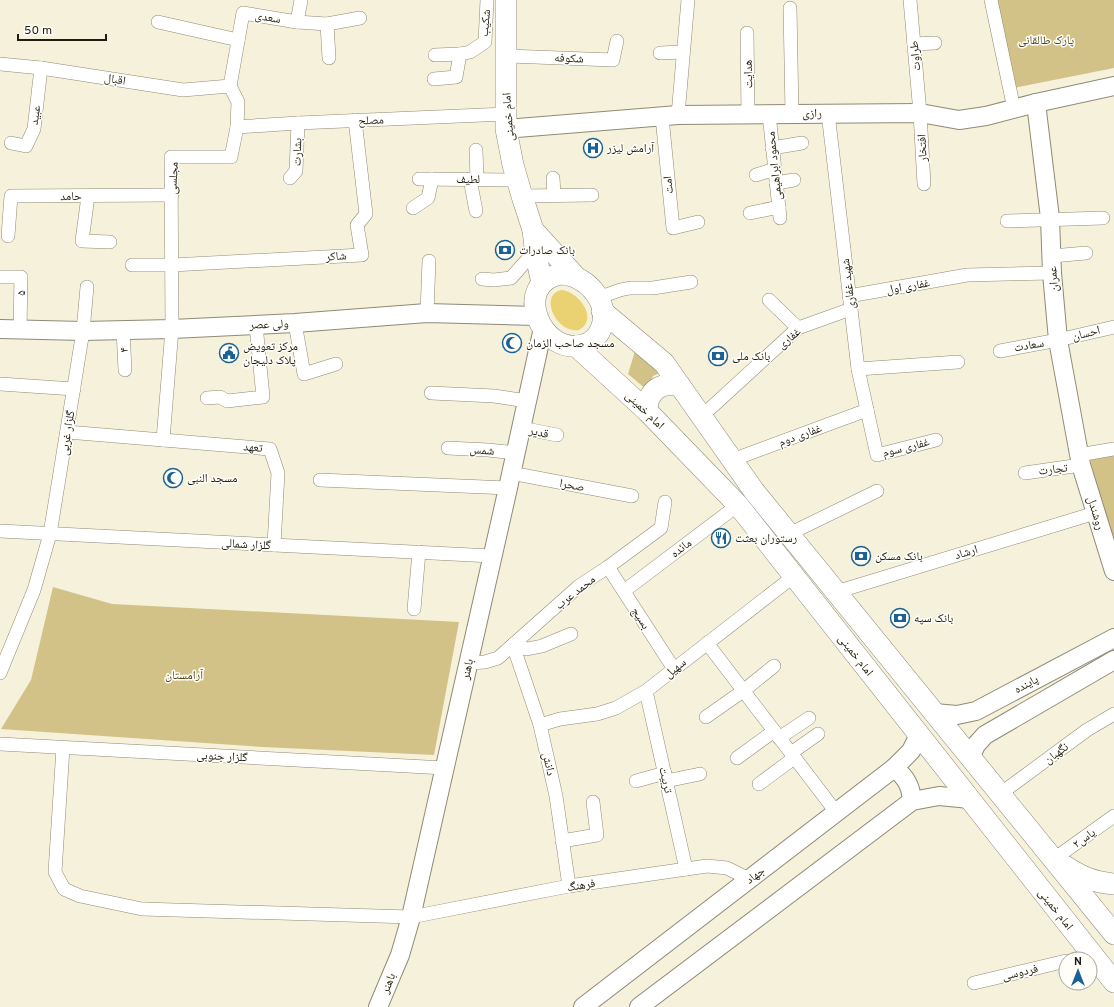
<svg xmlns="http://www.w3.org/2000/svg" width="1114" height="1007" font-family="Overpass,'Noto Naskh Arabic',sans-serif">
<style>
.green{fill:#d2c287}
.water{fill:#ead172}
.lines{fill:none;stroke-linecap:round;stroke-linejoin:round}
.street-casing{stroke:#8f8a76;stroke-width:14}
.secondary-casing{stroke:#8f8a76;stroke-width:20}
.primary-casing{stroke:#8f8a76;stroke-width:22}
.street{stroke:#fff;stroke-width:13}
.secondary{stroke:#fff;stroke-width:18}
.primary{stroke:#fff;stroke-width:21}
.labels{text-anchor:middle;stroke-width:3;stroke-linejoin:round;paint-order:stroke}
.street-label{font-size:12px;fill:#1e1c14;stroke:#fffef9}
.park-label{font-size:12px;fill:#4f451d;stroke:#fffef9}
.poi-label{font-size:12px;fill:#1e1c14;stroke:#fffef9;text-anchor:start}
</style>
<rect width="100%" height="100%" fill="#f6f1db"/>
<!-- green -->
<g class="green">
<path d="M996 0H1114V68L1014 88Z"/>
<path d="M636 348 662 372 653 376 646 389 628 374Z"/>
<path d="M1114 455V541H1111L1090 459Z"/>
<path d="M53 587 112 604 459 622 434 755 263 747 1 729 31 680Z"/>
</g>
<!-- water -->
<path class="water" d="M562 290C579 292 599 319 579 330 556 334 538 294 562 290Z"/>
<g class="lines">
<!-- street casing -->
<g class="street-casing">
<g id="street">
<path d="M910 0 920 113 924 184"/>
<path d="M991 0 1014 109"/>
<path d="M790 8 792 113"/>
<path d="M158 22 238 40"/>
<path d="M297 22 327 24 360 18"/>
<path d="M327 24 329 58"/>
<path d="M747 33 748 114"/>
<path d="M914 44 935 43"/>
<path d="M660 53 683 52"/>
<path d="M435 55 460 54 470 52 485 42 487 0"/>
<path d="M505 56 613 60 617 41"/>
<path d="M0 64 41 68 183 90 230 86"/>
<path d="M434 79 456 77 460 54"/>
<path d="M230 86 243 13 297 22 301 0"/>
<path d="M828 113 858 369 877 455 936 440"/>
<path d="M769 114 780 218"/>
<path d="M678 115 688 0"/>
<path d="M662 117 673 228 698 222"/>
<path d="M237 127 298 123 506 114"/>
<path d="M11 143 26 146 34 129 41 68"/>
<path d="M772 148 802 143"/>
<path d="M476 150 477 179"/>
<path d="M756 175 775 169"/>
<path d="M290 178 296 171 298 123"/>
<path d="M553 178 554 195"/>
<path d="M419 179 517 180"/>
<path d="M470 179 476 211"/>
<path d="M776 183 794 180"/>
<path d="M88 196 82 241 110 242"/>
<path d="M522 196 592 195"/>
<path d="M413 208 428 198 432 179"/>
<path d="M750 213 779 207"/>
<path d="M1007 221 1103 218"/>
<path d="M8 236 11 196 172 195"/>
<path d="M1052 256 1086 253"/>
<path d="M132 265H172L362 255 357 225 366 214 355 120"/>
<path d="M0 277H21L20 330"/>
<path d="M482 279 494 280 511 278 526 261 536 256"/>
<path d="M849 296 967 275 1052 273"/>
<path d="M598 298 620 290 630 288H653L691 282"/>
<path d="M769 300 798 328"/>
<path d="M427 313 429 261"/>
<path d="M295 323 304 374 336 364"/>
<path d="M123 330 125 370"/>
<path d="M1000 351 1058 340 1114 327"/>
<path d="M858 369 958 362"/>
<path d="M0 384 74 389"/>
<path d="M431 393 494 396 527 401"/>
<path d="M207 398 220 397 227 401 263 397 256 325"/>
<path d="M702 416 798 328 851 309"/>
<path d="M521 428 557 435"/>
<path d="M67 432 270 449 278 473 274 545"/>
<path d="M163 440 172 329 171 157H231L237 127 238 102 230 86"/>
<path d="M448 448 488 450 516 453"/>
<path d="M1079 455 1114 449"/>
<path d="M732 460 867 410"/>
<path d="M511 473 632 496"/>
<path d="M1025 473 1081 465"/>
<path d="M320 480 508 488"/>
<path d="M0 531 492 556"/>
<path d="M789 534 877 491"/>
<path d="M608 567 674 669"/>
<path d="M624 591 738 505"/>
<path d="M836 592 1095 513"/>
<path d="M414 609 419 552"/>
<path d="M707 643 836 812"/>
<path d="M513 645 540 725 556 796 569 886"/>
<path d="M513 645 527 649 542 646 571 634"/>
<path d="M468 663 485 662 498 658 579 586 608 567 661 528 665 502"/>
<path d="M0 673 34 590 50 534 83 331 87 287"/>
<path d="M646 691 686 869"/>
<path d="M706 717 743 691 774 666"/>
<path d="M540 725 560 719 597 714 616 708 646 691 794 576"/>
<path d="M779 738 809 718"/>
<path d="M0 744 445 768"/>
<path d="M63 748 55 872 64 889 80 896 142 909 411 917 569 886 707 866 727 868 749 879"/>
<path d="M791 753 818 734"/>
<path d="M737 758 774 731"/>
<path d="M636 781 665 773"/>
<path d="M666 781 700 774"/>
<path d="M759 784 794 758"/>
<path d="M1000 794 1087 730 1114 714"/>
<path d="M562 841 597 835 593 802"/>
<path d="M1054 859 1114 816"/>
<path d="M1075 959 1092 955"/>
<path d="M974 983 1066 961"/>
</g>
</g>
<!-- secondary casing -->
<g class="secondary-casing">
<g id="secondary">
<path d="M1036 103 1050 218 1052 273 1058 340 1081 465 1114 571"/>
<path d="M506 129 678 115 920 113 959 120 986 116 1036 103 1114 86"/>
<path d="M0 329 83 331 172 329 295 323 427 313 537 316"/>
<path d="M934 713 957 715 976 711 1114 638"/>
<path d="M970 758 976 745 985 735 1114 660"/>
<path d="M894 768C906 777 911 786 912 801"/>
<path d="M378 1007 400 955 411 917 508 488 543 328"/>
<path d="M583 1007 894 768 911 751 919 735"/>
<path d="M639 1007 912 801 939 796 970 799"/>
</g>
</g>
<!-- primary casing -->
<g class="primary-casing">
<g id="primary">
<path d="M506 0V129L513 165 522 196 533 230 536 256 542 283"/>
<path d="M533 230 575 276"/>
<path d="M561 274C588 275 614 306 599 333 595 339 589 344 582 345 541 356 511 283 561 274Z"/>
<path d="M602 311 664 363 754 491 1114 934"/>
<path d="M576 346 647 411 738 505 1114 982"/>
<path d="M647 411C647 391 661 381 680 386"/>
<path d="M1065 866C1082 877 1093 882 1114 884"/>
</g>
</g>
<!-- street -->
<use href="#street" class="street"/>
<!-- secondary -->
<use href="#secondary" class="secondary"/>
<!-- primary -->
<use href="#primary" class="primary"/>
</g>
<!-- icons -->
<defs>
<g id="hospital-ring" transform="scale(1)"><circle r="9.5" fill="#fffef9" stroke="#1a6296" stroke-width="1.5"/><path d="M-5-5h3v3.5h4V-5h3V5h-3V1.5h-4V5h-3Z" fill="#1a6296"/></g>
<g id="bank-ring" transform="scale(1)"><circle r="9.5" fill="#fffef9" stroke="#1a6296" stroke-width="1.5"/><path d="M-6-4H6V4H-6ZM0-2.3a2.3 2.3 0 1 0 0 4.6a2.3 2.3 0 1 0 0-4.6Z" fill="#1a6296"/></g>
<g id="mosque-ring" transform="scale(1)"><circle r="9.5" fill="#fffef9" stroke="#1a6296" stroke-width="1.5"/><path d="M3.5-4.9A6 6 0 1 0 3.5 4.9A5 5 0 1 1 3.5-4.9Z" fill="#1a6296"/></g>
<g id="civic-ring" transform="scale(1)"><circle r="9.5" fill="#fffef9" stroke="#1a6296" stroke-width="1.5"/><path d="M-.6-6.5H3V-4.5H.6V-3L4-1V1h2V6H-6V1h2V-1L-.6-3ZM-1.2 2.5V6h2.4V2.5Z" fill="#1a6296"/></g>
<g id="restaurant-ring" transform="scale(1)"><circle r="9.5" fill="#fffef9" stroke="#1a6296" stroke-width="1.5"/><path d="M-5-6h1v4h1v-4h1v4h1v-4h1v5L-1.5 .5V6h-2V.5L-5-1ZM5-6V6H3V1.5H1.5Q1.5-4 5-6Z" fill="#1a6296"/></g>
</defs>
<g fill-rule="evenodd">
<use href="#hospital-ring" x="593" y="148"/>
<use href="#bank-ring" x="505" y="250"/>
<use href="#mosque-ring" x="512" y="343"/>
<use href="#civic-ring" x="229" y="353"/>
<use href="#bank-ring" x="718" y="356"/>
<use href="#mosque-ring" x="173" y="478"/>
<use href="#restaurant-ring" x="721" y="538"/>
<use href="#bank-ring" x="861" y="556"/>
<use href="#bank-ring" x="900" y="618"/>
</g>
<g class="labels">
<!-- street labels -->
<g class="street-label">
<text transform="translate(268 17) rotate(10)" y="4">سعدی</text>
<text transform="translate(485 23) rotate(-85)" y="4">شکیب</text>
<text transform="translate(915 56) rotate(-95)" y="4">طراوت</text>
<text transform="translate(569 58) rotate(3)" y="4">شکوفه</text>
<text transform="translate(748 74) rotate(-91)" y="4">هدایت</text>
<text transform="translate(115 79) rotate(9)" y="4">اقبال</text>
<text transform="translate(812 113) rotate(-1)" y="4">رازی</text>
<text transform="translate(35 115) rotate(-82)" y="4">عبید</text>
<text transform="translate(508 117) rotate(-94)" y="4">امام خمینی</text>
<text transform="translate(371 120) rotate(-2)" y="4">مصلح</text>
<text transform="translate(922 148) rotate(-93)" y="4">افتخار</text>
<text transform="translate(297 152) rotate(-88)" y="4">بشارت</text>
<text transform="translate(774 166) rotate(-96)" y="4">محمود ابراهیمی</text>
<text transform="translate(173 178) rotate(-87)" y="4">مجلسی</text>
<text x="468" y="183">لطیف</text>
<text transform="translate(668 185) rotate(-96)" y="4">امت</text>
<text transform="translate(71 196) rotate(-1)" y="4">حامد</text>
<text transform="translate(336 256) rotate(-3)" y="4">شاکر</text>
<text transform="translate(1053 279) rotate(-94)" y="4">عمران</text>
<text transform="translate(848 284) rotate(-97)" y="4">شهید غفاری</text>
<text transform="translate(908 286) rotate(-10)" y="4">غفاری اول</text>
<text transform="translate(21 293) rotate(-89)" y="4">۵</text>
<text transform="translate(269 324) rotate(-2)" y="4">ولی عصر</text>
<text transform="translate(1086 333) rotate(-14)" y="4">احسان</text>
<text transform="translate(789 338) rotate(-39)" y="4">غفاری</text>
<text transform="translate(1029 345) rotate(-10)" y="4">سعادت</text>
<text transform="translate(124 350) rotate(-92)" y="4">۴</text>
<text transform="translate(645 410) rotate(44)" y="4">امام خمینی</text>
<text transform="translate(539 432) rotate(12)" y="4">قدیر</text>
<text transform="translate(67 433) rotate(-81)" y="4">گلزار غربی</text>
<text transform="translate(800 435) rotate(-20)" y="4">غفاری دوم</text>
<text transform="translate(253 447) rotate(5)" y="4">تعهد</text>
<text transform="translate(906 447) rotate(-14)" y="4">غفاری سوم</text>
<text transform="translate(482 450) rotate(4)" y="4">شمس</text>
<text transform="translate(1053 469) rotate(-7)" y="4">تجارت</text>
<text transform="translate(572 485) rotate(10)" y="4">صحرا</text>
<text transform="translate(1096 513) rotate(73)" y="4">روشندل</text>
<text transform="translate(246 544) rotate(3)" y="4">گلزار شمالی</text>
<text transform="translate(681 548) rotate(-37)" y="4">مائده</text>
<text transform="translate(966 552) rotate(-17)" y="4">ارشاد</text>
<text transform="translate(575 592) rotate(-38)" y="4">محمد عرب</text>
<text transform="translate(641 618) rotate(58)" y="4">بسیج</text>
<text transform="translate(856 655) rotate(52)" y="4">امام خمینی</text>
<text transform="translate(675 668) rotate(-39)" y="4">سهیل</text>
<text transform="translate(467 669) rotate(-77)" y="4">باهنر</text>
<text transform="translate(1026 684) rotate(-28)" y="4">پاینده</text>
<text transform="translate(1056 753) rotate(-36)" y="4">نگهبان</text>
<text transform="translate(222 756) rotate(3)" y="4">گلزار جنوبی</text>
<text transform="translate(549 764) rotate(77)" y="4">دانش</text>
<text transform="translate(666 780) rotate(77)" y="4">تربیت</text>
<text transform="translate(1084 838) rotate(-36)" y="4">یاس۲</text>
<text transform="translate(755 875) rotate(-37)" y="4">جهاد</text>
<text transform="translate(581 885) rotate(-9)" y="4">فرهنگ</text>
<text transform="translate(1056 909) rotate(52)" y="4">امام خمینی</text>
<text transform="translate(1020 972) rotate(-13)" y="4">فردوسی</text>
<text transform="translate(388 983) rotate(-68)" y="4">باهنر</text>
</g>
<!-- park labels -->
<g class="park-label">
<text x="1046" y="44">پارک طالقانی</text>
<text x="184" y="679">آرامستان</text>
</g>
<!-- poi labels -->
<g class="poi-label">
<text x="607" y="152">آرامش لیزر</text>
<text x="519" y="254">بانک صادرات</text>
<text x="526" y="347">مسجد صاحب الزمان</text>
<text x="243" y="350">مرکز تعویض<tspan x="243" dy="14">پلاک دلیجان</tspan></text>
<text x="732" y="360">بانک ملی</text>
<text x="187" y="482">مسجد النبی</text>
<text x="735" y="542">رستوران بعثت</text>
<text x="875" y="560">بانک مسکن</text>
<text x="914" y="622">بانک سپه</text>
</g>
</g>
<!-- north arrow -->
<g transform="translate(1078 971)"><circle r="19" fill="#fffef9" stroke="#a5a49d"/>
<path d="M0-3L7 15L0 10L-7 15Z" fill="#1a6296"/>
<text y="-6" font-size="11" font-weight="bold" text-anchor="middle" fill="#1e1c14">N</text>
</g>
<!-- scale -->
<path d="M18 34v6h88v-6" fill="none" stroke="#1e1c14" stroke-width="2"/>
<text x="24" y="34" font-size="12" fill="#1e1c14" stroke="#fffef9" stroke-width="3" paint-order="stroke">50 m</text>
</svg>
